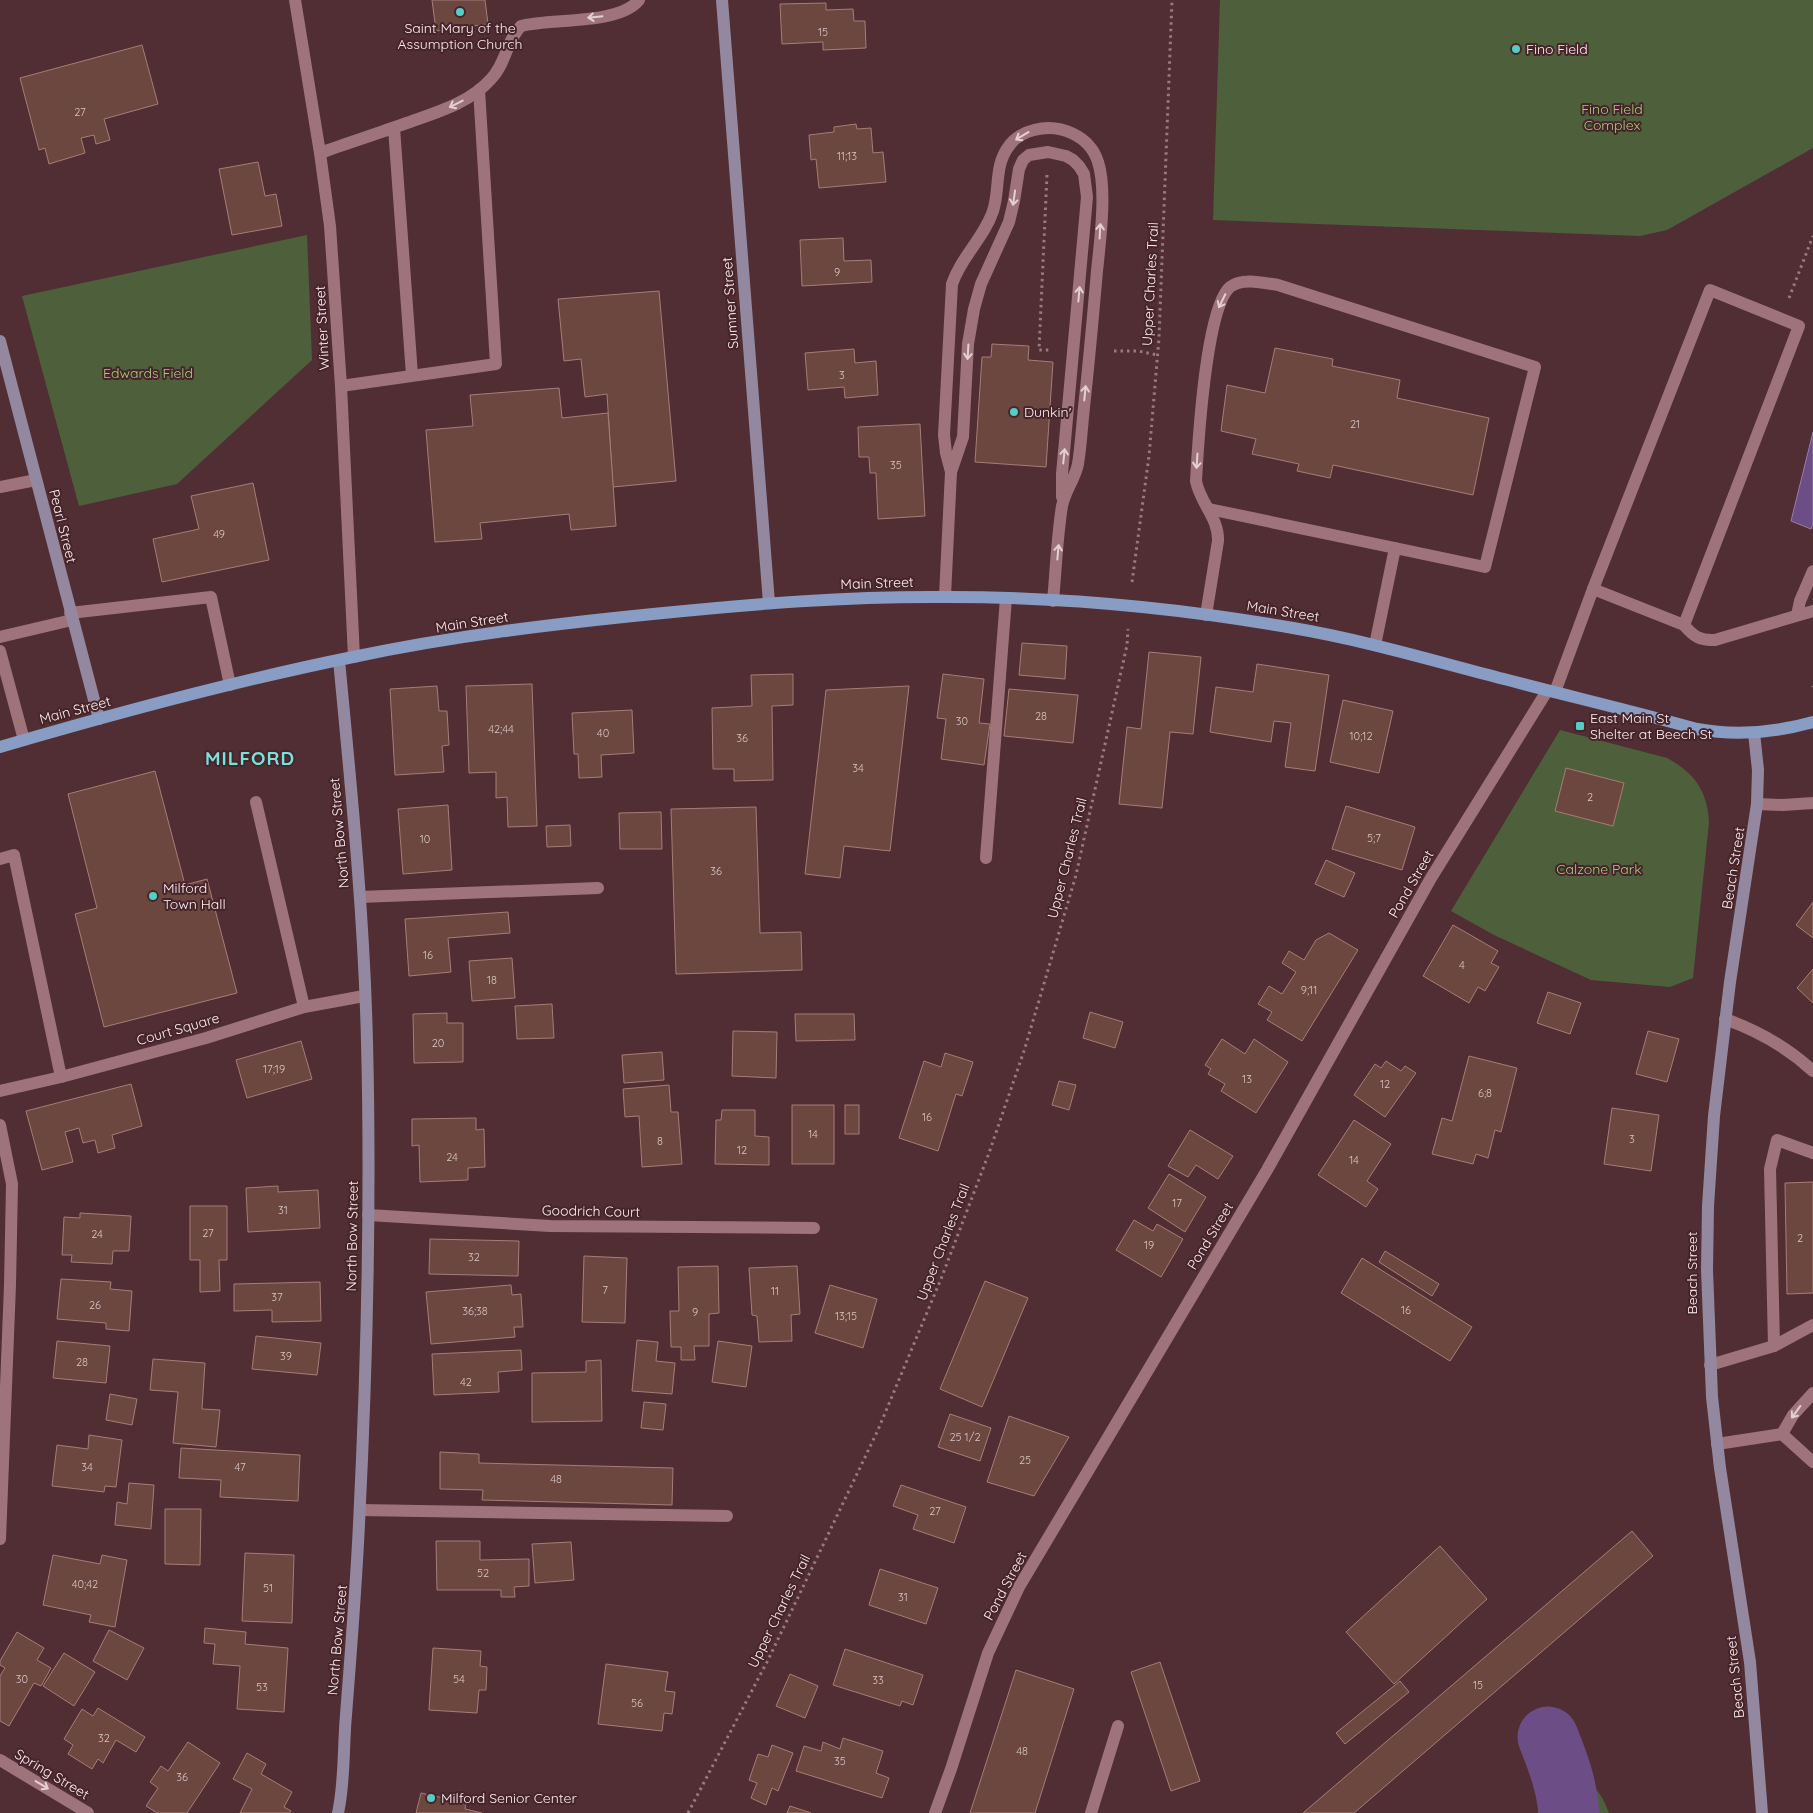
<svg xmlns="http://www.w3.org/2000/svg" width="1813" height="1813" font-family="Quicksand,sans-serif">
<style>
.green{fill:#4d603b}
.water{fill:#6d4d85;stroke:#987da5}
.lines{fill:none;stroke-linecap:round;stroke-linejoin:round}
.river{stroke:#6d4d85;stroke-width:61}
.building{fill:#6c4740;stroke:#a67d76}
.path{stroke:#967b7f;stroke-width:3;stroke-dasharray:2.5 4;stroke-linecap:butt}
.lane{stroke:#9e747a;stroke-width:12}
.street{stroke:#9e747a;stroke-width:12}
.secondary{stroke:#93889f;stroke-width:12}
.primary{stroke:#889cc4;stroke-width:12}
.oneway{stroke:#e4d0d2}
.poi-dot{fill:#54cdc7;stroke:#46242a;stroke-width:2}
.labels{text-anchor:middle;stroke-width:4;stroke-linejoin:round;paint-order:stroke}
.number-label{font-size:11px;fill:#d8c4c3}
.poi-label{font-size:14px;fill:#fceeef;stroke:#46242a;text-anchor:start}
.park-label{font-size:14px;fill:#a4cf77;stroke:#46242a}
.street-label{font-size:14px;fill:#fceeef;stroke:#46242a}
.district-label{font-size:19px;font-weight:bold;letter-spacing:1px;fill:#77e2db;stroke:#46242a}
</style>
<rect width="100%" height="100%" fill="#512e34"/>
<!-- green -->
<g class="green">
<path d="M1220 0H1813V148L1667 230 1640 236 1213 220Z"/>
<path d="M307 235 312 360 177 484 79 506 22 296Z"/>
<path d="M1560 730 1667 758C1695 773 1707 791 1709 822L1693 978 1670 987 1591 980 1494 935 1451 911Z"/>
<path d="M1578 1773C1595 1788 1601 1791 1609 1813H1537L1562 1799Z"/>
</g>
<!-- water -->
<path class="water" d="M1813 432V525L1811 529 1791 521Z"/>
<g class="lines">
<!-- river -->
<path class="river" d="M1548 1737C1558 1762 1567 1786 1569 1813"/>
</g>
<!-- building -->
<g class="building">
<path d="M432 0H485L488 24 436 31Z"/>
<path d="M826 3V10L853 9 854 21H865L866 48 823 50V42L782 44 780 4Z"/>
<path d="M142 45 158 104 104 119 110 140 96 144 94 135 81 138 85 153 49 164 45 148 39 150 20 78Z"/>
<path d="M856 124 857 129 871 128 873 153 883 152 886 182 819 188 816 159 811 160 809 135 834 132V127Z"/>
<path d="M258 162 265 196 276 194 282 226 232 235 219 169Z"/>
<path d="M843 238 844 261 871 260 872 282 802 286 800 240Z"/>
<path d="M659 291 676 481 613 487 607 394 585 397 581 359 564 361 558 299Z"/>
<path d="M992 344 1029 346 1028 360 1053 362 1046 467 975 462 982 357H991Z"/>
<path d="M1275 348 1333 359 1332 366 1400 380 1397 398 1489 418 1473 495 1333 465 1330 478 1297 471 1299 464 1252 454 1256 439 1221 431 1227 385 1265 393Z"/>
<path d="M854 349 855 363 876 361 878 395 845 398 844 387 808 390 805 353Z"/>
<path d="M559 388 562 418 608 413 616 526 571 530 569 514 480 523 482 539 435 542 426 430 473 426 470 395Z"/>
<path d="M920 424 925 516 878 519 876 473H870L869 457H859L858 427Z"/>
<path d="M253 483 269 560 162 582 153 539 199 529 191 496Z"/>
<path d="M1022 643 1067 646 1065 679 1019 675Z"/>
<path d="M1149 652 1201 657 1193 734 1170 732 1162 808 1119 804 1127 727 1141 729Z"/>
<path d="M1257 664 1329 675 1315 771 1285 767 1291 723 1274 721 1271 742 1210 732 1216 687 1253 692Z"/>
<path d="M793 674V705L772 706 773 780 734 781V769H713L712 708 752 706 751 675Z"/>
<path d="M943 674 984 679 979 723 990 724 984 765 941 759 946 719 937 718Z"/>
<path d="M532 684 537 826 508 827 507 797 496 798V772L469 773 466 686Z"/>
<path d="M437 686 439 711H447L449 745 442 746 444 772 395 775 390 689Z"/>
<path d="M909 686 890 851 844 846 840 878 805 874 826 690Z"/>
<path d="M1009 689 1078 695 1073 743 1004 736Z"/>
<path d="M1343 700 1393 711 1379 773 1330 762Z"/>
<path d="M632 710 634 753 601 755 602 777 579 778 578 754H574L572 713Z"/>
<path d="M1566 768 1624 783 1613 826 1555 811Z"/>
<path d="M155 771 185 885 207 879 237 993 104 1027 75 914 97 908 68 794Z"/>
<path d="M448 805 452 870 403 874 398 809Z"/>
<path d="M1346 806 1415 827 1402 870 1332 849Z"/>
<path d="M756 807 760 933 801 932 802 970 676 974 671 809Z"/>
<path d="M661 812 662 849H620L619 813Z"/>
<path d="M570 825 571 846 547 847 546 826Z"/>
<path d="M1326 860 1355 873 1344 897 1315 884Z"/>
<path d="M1813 902V938L1796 925Z"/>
<path d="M508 912 510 933 448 938 451 972 409 976 405 919Z"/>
<path d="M1453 925 1498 951 1491 963 1499 967 1485 991 1478 987 1469 1003 1423 976Z"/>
<path d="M1329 933 1358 950 1302 1041 1267 1020 1272 1012 1258 1004 1269 986 1282 994 1296 972 1282 963 1289 951 1304 960 1316 940Z"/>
<path d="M512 958 515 998 472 1001 469 961Z"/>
<path d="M1813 969V1003L1797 988Z"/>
<path d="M1548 992 1581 1003 1570 1034 1537 1023Z"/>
<path d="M552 1004 554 1038 517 1039 515 1006Z"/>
<path d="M1090 1012 1123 1022 1115 1048 1083 1038Z"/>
<path d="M447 1013V1023H463V1062L414 1063 413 1014Z"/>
<path d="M795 1014H854L855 1040 796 1041Z"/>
<path d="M733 1031 777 1032 776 1078 732 1076Z"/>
<path d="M1648 1031 1679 1039 1667 1082 1636 1074Z"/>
<path d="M1222 1039 1245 1054 1254 1039 1288 1062 1256 1113 1221 1091 1225 1084 1208 1074 1211 1069 1205 1065Z"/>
<path d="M301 1041 312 1079 247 1098 236 1060Z"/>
<path d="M662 1052 664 1080 624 1083 622 1055Z"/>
<path d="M945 1053 973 1062 962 1096 956 1094 938 1151 899 1138 924 1061 941 1067Z"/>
<path d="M1469 1056 1517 1068 1501 1132 1495 1130 1488 1158 1476 1154 1473 1164 1432 1154 1442 1118 1452 1121Z"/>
<path d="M1386 1061 1401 1071 1405 1066 1416 1073 1385 1117 1354 1095 1375 1064 1381 1068Z"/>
<path d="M1059 1081 1076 1085 1069 1110 1052 1105Z"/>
<path d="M131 1084 142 1126 112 1135 115 1148 98 1153 95 1140 83 1143 79 1128 65 1132 73 1162 42 1170 26 1111Z"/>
<path d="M669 1085 671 1112H678L682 1164 642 1167 639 1116 625 1117 623 1089Z"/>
<rect x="792" y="1105" width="42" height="59"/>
<rect x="845" y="1105" width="14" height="29"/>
<path d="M1612 1108 1659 1115 1651 1171 1604 1164Z"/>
<path d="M722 1110H755V1136L769 1137V1165L715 1164 716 1120H721Z"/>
<path d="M476 1118V1130L484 1129 485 1167 468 1168V1180L420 1182 419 1145 412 1146V1119Z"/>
<path d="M1354 1120 1391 1144 1367 1181 1378 1189 1366 1207 1318 1175Z"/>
<path d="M1190 1130 1233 1156 1218 1179 1196 1165 1188 1177 1168 1166Z"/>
<path d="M1169 1174 1206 1197 1185 1232 1148 1208Z"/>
<path d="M1813 1182V1293L1787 1294 1785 1183Z"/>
<path d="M278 1186V1192L318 1190 320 1228 248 1232 246 1188Z"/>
<path d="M190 1206H227V1260H219L220 1291 200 1292V1260H190Z"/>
<path d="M80 1213 131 1216 129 1251H113L112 1264 71 1262 72 1255H62L64 1217 80 1218Z"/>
<path d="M1134 1220 1153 1231 1157 1224 1183 1239 1161 1277 1116 1250Z"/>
<path d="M430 1239 519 1241 518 1276 429 1274Z"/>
<path d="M1385 1251 1439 1284 1432 1296 1379 1262Z"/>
<path d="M584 1256 627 1258 625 1323 582 1322Z"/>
<path d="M1362 1258 1472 1327 1450 1361 1341 1293Z"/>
<path d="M718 1266 719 1313 709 1314V1346H694L695 1360H681V1347H671L670 1311H679L678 1267Z"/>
<path d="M797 1266 800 1314 791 1315 792 1341 759 1342 757 1316 752 1315 749 1268Z"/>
<path d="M61 1279 111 1282 110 1289 132 1291 129 1331 106 1329V1323L57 1319Z"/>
<path d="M985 1281 1028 1298 982 1407 940 1389Z"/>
<path d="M320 1282 321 1321 272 1322V1310L234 1311V1284Z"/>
<path d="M511 1285 512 1295 521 1294 523 1327H514L515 1337 431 1344 426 1292Z"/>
<path d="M830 1285 877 1299 863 1348 815 1333Z"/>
<path d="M256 1336 321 1343 317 1375 252 1369Z"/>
<path d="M637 1340 658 1342 656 1361 675 1363 672 1394 632 1391Z"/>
<path d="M57 1341 110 1346 106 1383 53 1378Z"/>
<path d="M718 1341 752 1346 746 1387 712 1382Z"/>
<path d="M521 1350 522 1370 498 1372 499 1392 434 1395 432 1354Z"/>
<path d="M153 1359 205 1363 202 1409 220 1410 216 1447 173 1443 178 1392 150 1390Z"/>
<path d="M601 1360 602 1421 532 1422V1373L586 1372V1361Z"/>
<path d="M110 1394 137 1399 132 1425 106 1420Z"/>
<path d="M644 1402 666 1404 663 1430 641 1428Z"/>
<path d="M950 1414 991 1428 980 1461 938 1447Z"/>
<path d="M1009 1416 1069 1437 1034 1496 987 1482Z"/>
<path d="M89 1435 122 1440 116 1487 105 1486 104 1492 52 1486 57 1445 88 1449Z"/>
<path d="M181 1448 300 1455 298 1501 220 1497 221 1480 179 1478Z"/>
<path d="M440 1452 479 1454V1463L673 1468 672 1505 482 1500 483 1490 440 1489Z"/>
<path d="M129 1483 154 1485 151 1529 115 1525 117 1502 127 1504Z"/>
<path d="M901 1485 966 1507 954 1543 913 1529 918 1515 893 1506Z"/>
<path d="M165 1509H201L200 1565 165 1564Z"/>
<path d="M1632 1531 1653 1556 1354 1813H1303Z"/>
<path d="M436 1541H480V1560L529 1559V1586L514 1587 515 1597H501V1590H437Z"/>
<path d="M571 1542 574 1580 535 1583 532 1544Z"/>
<path d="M1440 1546 1487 1599 1394 1684 1346 1632Z"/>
<path d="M245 1553 294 1555 292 1623 242 1621Z"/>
<path d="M53 1555 100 1564 102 1555 127 1560 115 1627 89 1622 91 1615 43 1605Z"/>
<path d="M880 1569 938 1588 926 1624 869 1605Z"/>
<path d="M205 1628 246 1632 245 1644 288 1648 284 1712 237 1709 240 1666 213 1664 215 1644 204 1643Z"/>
<path d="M109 1630 144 1648 127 1680 93 1661Z"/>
<path d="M17 1632 44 1648 37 1660 51 1668 41 1686 34 1683 9 1726 0 1721V1676L5 1668 0 1665V1661Z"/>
<path d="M433 1648 481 1651 480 1666 487 1667 486 1690H479L477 1713 429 1710Z"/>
<path d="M845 1649 923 1675 913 1705 902 1701 900 1706 833 1685Z"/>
<path d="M64 1653 95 1672 74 1706 43 1686Z"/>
<path d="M1160 1662 1200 1781 1171 1791 1131 1672Z"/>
<path d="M606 1664 668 1672 665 1691 675 1692 672 1714 664 1713 662 1731 598 1724Z"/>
<path d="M1016 1670 1074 1689 1035 1813H970Z"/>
<path d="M790 1674 818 1686 805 1718 776 1706Z"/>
<path d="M1400 1681 1409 1692 1345 1744 1336 1733Z"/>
<path d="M98 1708 145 1737 136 1752 116 1740 103 1763 98 1759 92 1769 68 1754 73 1745 64 1739 82 1709 93 1716Z"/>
<path d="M843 1738 883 1751 876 1773 889 1778 882 1798 796 1771 804 1746 821 1751 823 1742 840 1749Z"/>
<path d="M188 1742 220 1763 187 1813H157L146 1806 158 1788 150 1782 161 1766 168 1771Z"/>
<path d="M772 1745 793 1753 778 1791 772 1788 766 1805 751 1798 757 1783 749 1780 758 1754 768 1757Z"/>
<path d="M247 1753 266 1764 261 1774 292 1792 284 1807 291 1811 290 1813H240L252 1789 233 1779Z"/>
<path d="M421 1793 466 1803 465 1809 482 1813H416Z"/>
<path d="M790 1806 811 1813H787Z"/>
</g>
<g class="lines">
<!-- path -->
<g class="path">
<path d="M1047 175 1039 350H1050"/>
<path d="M1789 298 1813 236"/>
<path d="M1114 351H1138L1158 355"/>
<path d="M1132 582 1149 456 1159 338 1172 0"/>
<path d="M1813 686V687"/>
<path d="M688 1813 769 1658 878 1430 941 1279 989 1153 1025 1048 1076 875 1127 645 1128 629"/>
</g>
<!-- lane -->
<g class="lane">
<path d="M394 128 412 375"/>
<path d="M320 153C348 143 376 134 404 124 434 113 469 104 491 79 506 64 506 41 521 26 552 18 619 25 639 0"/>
<path d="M341 386 496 364 479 90"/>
<path d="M951 472 963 437 968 344 974 309 981 284 1009 222 1014 201 1019 169 1023 160 1029 155 1048 152 1066 156 1073 160 1079 166 1084 174 1087 197 1062 474V497"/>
<path d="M0 487 36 480"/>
<path d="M1209 509 1395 548"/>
<path d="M1593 589 1710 290 1799 326 1684 625C1693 636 1700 641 1715 640L1813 611"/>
<path d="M945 596 951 472 946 453 944 435 952 284C961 257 984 238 993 211 1000 190 994 165 1009 146 1014 138 1025 132 1034 130 1060 123 1090 136 1098 162 1107 189 1100 242 1097 271 1093 317 1089 362 1084 407 1082 426 1081 445 1078 464 1075 479 1065 491 1062 506 1057 537 1056 569 1053 601"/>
<path d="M70 613 211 597 230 685"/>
<path d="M1206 615 1218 541C1219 518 1200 503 1196 481 1198 444 1206 308 1230 287 1242 277 1265 283 1278 285L1535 367 1485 567 1395 548 1375 645"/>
<path d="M1797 615 1800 601 1813 571"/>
<path d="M0 637 72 620"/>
<path d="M0 651 24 740"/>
<path d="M1555 692 1593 589 1684 625"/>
<path d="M256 802 304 1007"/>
<path d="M1757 804 1783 805 1813 803"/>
<path d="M986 858 1006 598"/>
<path d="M0 859 14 855 61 1077"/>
<path d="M1774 1346 1770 1169 1777 1140 1813 1153"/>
<path d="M1710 1365 1774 1346 1813 1325"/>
<path d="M1782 1434 1793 1415 1813 1393"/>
<path d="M1782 1434 1813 1462"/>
<path d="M1717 1444 1782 1434"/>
<path d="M360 1510 727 1516"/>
<path d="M1091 1813 1118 1726"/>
</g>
<!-- street -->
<g class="street">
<path d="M295 0 320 153 330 226 341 386 354 657"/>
<path d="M360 897 598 888"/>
<path d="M1725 1019C1759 1031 1787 1047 1813 1071"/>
<path d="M0 1091 61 1077 206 1038 304 1007 364 996"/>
<path d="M0 1125 12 1184 10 1285 0 1539"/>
<path d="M368 1215 550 1226 814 1228"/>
<path d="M0 1760 88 1813"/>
<path d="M935 1813 951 1769 988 1653 1019 1587 1267 1170 1431 878 1547 691"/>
</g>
<!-- secondary -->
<g class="secondary">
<path d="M722 0 769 603"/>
<path d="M0 341 99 719"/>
<path d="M1754 733 1758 770 1757 804 1730 982 1714 1116 1708 1206 1707 1270 1712 1397 1720 1468 1750 1662 1762 1813"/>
<path d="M338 1813C345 1781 343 1748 346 1715 351 1651 356 1588 359 1524 367 1364 371 1202 367 1042 364 914 351 787 339 660"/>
</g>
<!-- primary -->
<path class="primary" d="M0 747C116 713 234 681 353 657 452 636 553 624 653 614 751 604 849 596 948 597 1063 597 1179 608 1293 628 1364 640 1434 661 1504 679 1568 696 1633 711 1697 729 1736 736 1774 733 1813 722"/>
</g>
<!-- one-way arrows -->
<defs><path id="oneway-shaft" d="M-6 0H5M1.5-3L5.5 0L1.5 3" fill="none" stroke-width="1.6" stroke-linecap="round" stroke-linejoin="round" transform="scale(1.25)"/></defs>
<g class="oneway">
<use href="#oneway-shaft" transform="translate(595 17) rotate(174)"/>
<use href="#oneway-shaft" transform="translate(456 104) rotate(153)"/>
<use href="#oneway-shaft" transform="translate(1022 136) rotate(149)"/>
<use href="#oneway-shaft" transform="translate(1014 198) rotate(98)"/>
<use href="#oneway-shaft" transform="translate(1100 231) rotate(-87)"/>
<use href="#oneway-shaft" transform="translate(1079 294) rotate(-85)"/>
<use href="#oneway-shaft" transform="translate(1222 301) rotate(116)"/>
<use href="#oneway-shaft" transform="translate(968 352) rotate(93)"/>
<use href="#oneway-shaft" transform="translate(1085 393) rotate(-84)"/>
<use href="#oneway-shaft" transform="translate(1064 456) rotate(-84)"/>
<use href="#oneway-shaft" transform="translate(1197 461) rotate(94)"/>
<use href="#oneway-shaft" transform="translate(1058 552) rotate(-85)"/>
<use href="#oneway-shaft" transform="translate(1796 1412) rotate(126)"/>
<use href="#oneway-shaft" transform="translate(42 1785) rotate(31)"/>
</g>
<!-- markers -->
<g class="poi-dot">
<circle cx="460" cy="12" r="5"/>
<circle cx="1516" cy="49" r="5"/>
<circle cx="1014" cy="412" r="5"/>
<rect x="1575" y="721" width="10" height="10" rx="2.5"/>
<circle cx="153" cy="896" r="5"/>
<circle cx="431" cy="1798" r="5"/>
</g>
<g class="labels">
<!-- number labels -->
<g class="number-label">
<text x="823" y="36">15</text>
<text x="80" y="116">27</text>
<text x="847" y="160">11;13</text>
<text x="837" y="276">9</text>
<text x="842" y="379">3</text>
<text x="1355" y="428">21</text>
<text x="896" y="469">35</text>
<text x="219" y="538">49</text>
<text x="1041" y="720">28</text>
<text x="962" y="725">30</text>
<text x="501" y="733">42;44</text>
<text x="603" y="737">40</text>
<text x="1361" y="740">10;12</text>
<text x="742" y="742">36</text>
<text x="858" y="772">34</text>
<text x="1590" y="801">2</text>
<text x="1374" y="842">5;7</text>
<text x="425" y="843">10</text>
<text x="716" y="875">36</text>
<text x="428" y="959">16</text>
<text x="1462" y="969">4</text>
<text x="492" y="984">18</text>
<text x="1309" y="994">9;11</text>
<text x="438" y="1047">20</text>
<text x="274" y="1073">17;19</text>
<text x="1247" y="1083">13</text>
<text x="1385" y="1088">12</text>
<text x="1485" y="1097">6;8</text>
<text x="927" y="1121">16</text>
<text x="813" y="1138">14</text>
<text x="1632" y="1143">3</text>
<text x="660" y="1145">8</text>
<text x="742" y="1154">12</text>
<text x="452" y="1161">24</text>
<text x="1354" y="1164">14</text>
<text x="1177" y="1207">17</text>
<text x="283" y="1214">31</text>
<text x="208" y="1237">27</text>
<text x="97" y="1238">24</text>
<text x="1800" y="1242">2</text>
<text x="1149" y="1249">19</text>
<text x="474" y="1261">32</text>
<text x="605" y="1294">7</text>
<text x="775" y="1295">11</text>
<text x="277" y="1301">37</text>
<text x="95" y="1309">26</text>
<text x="1406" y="1314">16</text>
<text x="475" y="1315">36;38</text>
<text x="695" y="1316">9</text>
<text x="846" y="1320">13;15</text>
<text x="286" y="1360">39</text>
<text x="82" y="1366">28</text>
<text x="466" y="1386">42</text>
<text x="965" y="1441">25 1/2</text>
<text x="1025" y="1464">25</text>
<text x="87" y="1471">34</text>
<text x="240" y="1471">47</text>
<text x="556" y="1483">48</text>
<text x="935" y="1515">27</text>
<text x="483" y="1577">52</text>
<text x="85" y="1588">40;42</text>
<text x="268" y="1592">51</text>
<text x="903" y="1601">31</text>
<text x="22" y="1683">30</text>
<text x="459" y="1683">54</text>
<text x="878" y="1684">33</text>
<text x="1478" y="1689">15</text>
<text x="262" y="1691">53</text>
<text x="637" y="1707">56</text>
<text x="104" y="1742">32</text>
<text x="1022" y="1755">48</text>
<text x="840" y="1765">35</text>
<text x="182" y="1781">36</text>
</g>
<!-- poi labels -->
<g class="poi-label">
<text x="460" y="33" text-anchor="middle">Saint Mary of the<tspan x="460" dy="16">Assumption Church</tspan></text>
<text x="1526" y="54">Fino Field</text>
<text x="1024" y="417">Dunkin'</text>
<text x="1590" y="723">East Main St<tspan x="1590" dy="16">Shelter at Beech St</tspan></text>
<text x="163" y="893">Milford<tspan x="163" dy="16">Town Hall</tspan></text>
<text x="441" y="1803">Milford Senior Center</text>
</g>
<!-- park labels -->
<g class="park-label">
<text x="1612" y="114">Fino Field<tspan x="1612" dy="16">Complex</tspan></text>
<text x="148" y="378">Edwards Field</text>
<text x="1599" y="874">Calzone Park</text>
</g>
<!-- street labels -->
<g class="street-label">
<text transform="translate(1150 284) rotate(-87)" y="5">Upper Charles Trail</text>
<text transform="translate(730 303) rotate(-94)" y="5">Sumner Street</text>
<text transform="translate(322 328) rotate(-93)" y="5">Winter Street</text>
<text transform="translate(63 526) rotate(76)" y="5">Pearl Street</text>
<text transform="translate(877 583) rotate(-2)" y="5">Main Street</text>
<text transform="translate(1283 611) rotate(9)" y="5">Main Street</text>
<text transform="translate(472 622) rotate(-9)" y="5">Main Street</text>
<text transform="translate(75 710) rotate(-15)" y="5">Main Street</text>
<text transform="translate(339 833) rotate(-95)" y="5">North Bow Street</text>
<text transform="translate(1067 858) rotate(-76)" y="5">Upper Charles Trail</text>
<text transform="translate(1733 868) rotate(-81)" y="5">Beach Street</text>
<text transform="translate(1411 884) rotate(-60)" y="5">Pond Street</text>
<text transform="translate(178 1029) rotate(-16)" y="5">Court Square</text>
<text transform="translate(591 1211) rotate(1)" y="5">Goodrich Court</text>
<text transform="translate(352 1236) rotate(-89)" y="5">North Bow Street</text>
<text transform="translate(1210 1236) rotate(-59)" y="5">Pond Street</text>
<text transform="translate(943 1242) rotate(-69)" y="5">Upper Charles Trail</text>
<text transform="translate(1692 1273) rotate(-90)" y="5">Beach Street</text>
<text transform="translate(1005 1586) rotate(-62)" y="5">Pond Street</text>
<text transform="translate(779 1611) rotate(-64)" y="5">Upper Charles Trail</text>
<text transform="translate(337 1640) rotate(-85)" y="5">North Bow Street</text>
<text transform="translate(1735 1677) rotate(-96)" y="5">Beach Street</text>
<text transform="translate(52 1774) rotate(31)" y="5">Spring Street</text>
</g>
<!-- district labels -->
<g class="district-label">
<text x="250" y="765">MILFORD</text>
</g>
</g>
</svg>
